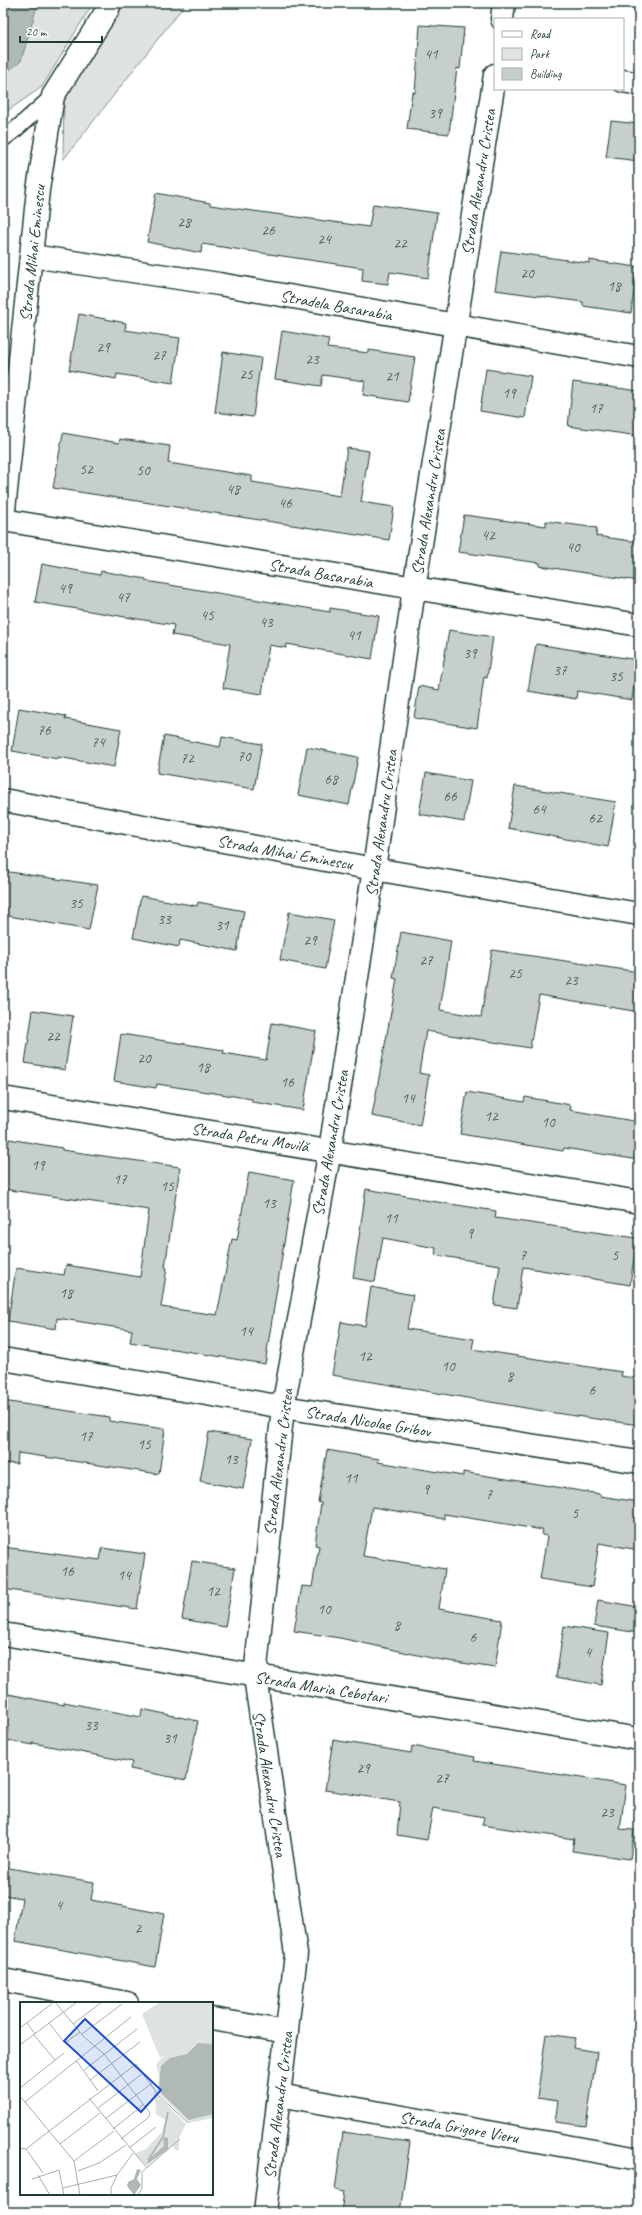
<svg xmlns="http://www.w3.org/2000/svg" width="642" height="2215" font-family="Caveat,sans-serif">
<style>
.green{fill:#dee3e2;stroke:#7e908b}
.water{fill:#afbab7;stroke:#758883}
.building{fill:#c7cfcc;stroke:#1f3d34}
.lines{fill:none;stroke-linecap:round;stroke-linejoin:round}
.service-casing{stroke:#1f3d34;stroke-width:18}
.minor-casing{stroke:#1f3d34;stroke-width:25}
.tertiary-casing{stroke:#1f3d34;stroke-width:25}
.service{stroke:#fff;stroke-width:15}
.minor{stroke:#fff;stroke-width:22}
.tertiary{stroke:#fff;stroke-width:22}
.labels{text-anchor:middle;stroke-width:3.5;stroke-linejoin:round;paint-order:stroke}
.number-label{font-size:15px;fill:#49625a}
.street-label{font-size:17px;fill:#1f3d34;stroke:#fff}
.inset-river{fill:none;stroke:#afbab7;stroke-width:2}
.inset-road{fill:none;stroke:#a5b1ae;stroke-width:1}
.view{fill:#1d4ed8;fill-opacity:0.15;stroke:#1d4ed8;stroke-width:2}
.inset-edge{fill:none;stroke:#1f3d34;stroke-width:2}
</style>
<rect width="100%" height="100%" fill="#fff"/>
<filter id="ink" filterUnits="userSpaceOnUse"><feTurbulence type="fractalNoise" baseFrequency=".025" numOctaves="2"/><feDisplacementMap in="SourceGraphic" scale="8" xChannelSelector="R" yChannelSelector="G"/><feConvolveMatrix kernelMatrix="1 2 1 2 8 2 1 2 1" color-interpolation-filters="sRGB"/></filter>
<g filter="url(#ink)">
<!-- green -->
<g class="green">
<path d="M3 3H93L42 87 3 114Z"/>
<path d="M123 3H186L63 160 64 96 117 17Z"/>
</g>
<!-- water -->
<path class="water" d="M3 3H38L21 61 3 75Z"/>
<!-- building -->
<g class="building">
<path d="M420 25 464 28 460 69 457 68 449 134 407 129 412 92 415 93Z"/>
<path d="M611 121 639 124V161L606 157Z"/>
<path d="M156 193 210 203V205L369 227 373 204 437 213 428 278 390 272 388 284 362 281 363 268 202 244 201 253 147 242Z"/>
<path d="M501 251 589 263V260L637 267 631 313 583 306V302L495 290Z"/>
<path d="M79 314 126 323 125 330 180 338 173 383 117 374 116 379 69 370Z"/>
<path d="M282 331 329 339 327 348 369 353V350L415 357 408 402 363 395 365 381 323 375 321 386 275 379Z"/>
<path d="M223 352 261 358 253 417 215 412Z"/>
<path d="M486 369 531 376 525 418 480 411Z"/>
<path d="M573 382 639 391V436L568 426Z"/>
<path d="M63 433 119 443 120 439 170 446 168 463 252 476V482L340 496 347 448 369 451 361 502 394 507 389 540 53 488Z"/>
<path d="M464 515 546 526V521L597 528 596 536 639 542V581L540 566V563L458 552Z"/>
<path d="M42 564 100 575 101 571 146 579V581L330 612V608L379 616 372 659 287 644 286 648 269 645 262 694 223 688 230 644 172 635 174 625 35 602Z"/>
<path d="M449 630 493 637 487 678 484 677 477 728 414 718 419 686 439 690Z"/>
<path d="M536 644 638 660 632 700 577 691 576 699 528 691Z"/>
<path d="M19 708 66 716 65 719 121 729 114 767 58 757V759L12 751Z"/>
<path d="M164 736 220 747 222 737 262 744 254 789 157 773Z"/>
<path d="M307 747 358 757 349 805 298 795Z"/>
<path d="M426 773 471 781 464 822 419 814Z"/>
<path d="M515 786 616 802 608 847 508 828Z"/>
<path d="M3 871 98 885 89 930 3 915Z"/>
<path d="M141 896 197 906 198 902 244 911 237 951 180 940 179 947 133 938Z"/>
<path d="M289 912 334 920 325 969 280 960Z"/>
<path d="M401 932 451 941 440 1010 481 1017 492 950 639 972V1012L539 995 530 1048 426 1031 419 1073 429 1075 420 1125 372 1116 397 979 393 978Z"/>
<path d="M33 1010 73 1016 65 1070 25 1063Z"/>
<path d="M272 1023 316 1031 303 1110 252 1102V1099L157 1084 156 1088 114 1081 121 1034 224 1050 223 1053 266 1060Z"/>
<path d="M467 1092 524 1102 525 1097 571 1105 570 1110 639 1122V1160L564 1148 563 1151 460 1134Z"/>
<path d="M9 1139 62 1148V1150L180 1167 165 1267 167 1268 161 1307 217 1315 232 1239 237 1240 249 1172 294 1180 265 1364 130 1342 132 1330 57 1318 56 1329 8 1321 16 1268 64 1275 66 1265 140 1277 149 1210 3 1189V1175Z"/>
<path d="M366 1189 418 1198V1199L496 1211 495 1218 637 1238 630 1285 523 1267 517 1308 494 1305 500 1265 435 1255 436 1248 383 1238 375 1282 353 1278Z"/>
<path d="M371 1287 413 1295 407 1329 474 1339 472 1349 622 1372 621 1376 639 1379V1425L555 1413 332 1375 341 1322 365 1326Z"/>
<path d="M3 1401 109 1417V1421L165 1429 159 1474 18 1453 17 1464 3 1463Z"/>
<path d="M209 1432 252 1439 243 1489 200 1481Z"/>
<path d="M327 1450 379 1459 378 1462 463 1476V1472L600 1494V1496L639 1502V1550L599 1543 592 1587 540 1579 547 1536 542 1535 543 1530 444 1514V1519L372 1507 363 1556 445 1569 439 1609 502 1620 495 1668 436 1659 340 1638 294 1631 302 1586 312 1587 319 1546 315 1545 321 1503 318 1502Z"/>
<path d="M3 1547 100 1560 102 1548 145 1554 137 1609 3 1589Z"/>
<path d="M192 1561 235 1568 225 1627 182 1619Z"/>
<path d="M598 1600 639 1607V1633L594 1626Z"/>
<path d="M564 1626 609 1633 601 1685 556 1677Z"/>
<path d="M3 1693 64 1705V1702L141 1717 142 1709 198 1721 186 1780 130 1769 132 1762 33 1743V1745L3 1739Z"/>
<path d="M333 1740 411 1753 412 1746 475 1757 474 1761 626 1785 620 1829 634 1830 630 1859 572 1851 574 1839 482 1825 484 1817 433 1808 427 1840 397 1835 400 1802 325 1790Z"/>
<path d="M3 1867 94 1882 91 1900 164 1914 155 1967 15 1941 22 1898 3 1895Z"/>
<path d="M546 2034 575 2038 573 2048 597 2052 586 2126 555 2122 558 2101 537 2098Z"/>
<path d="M343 2132 410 2142 400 2212H341L344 2192 335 2190Z"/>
</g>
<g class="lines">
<!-- service casing -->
<g class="service-casing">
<path id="service" d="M3 139 16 129 53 96"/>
</g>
<!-- minor casing -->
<g class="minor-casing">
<g id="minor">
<path d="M502 19 504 3"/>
<path d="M623 81 639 84"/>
<path d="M32 256 219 284 639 357"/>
<path d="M3 520 639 625"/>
<path d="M374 869 414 589 495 75"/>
<path d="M3 1098 639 1202"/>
<path d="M3 1359 283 1407 639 1462"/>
<path d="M3 1634 639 1739"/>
<path d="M3 1980 127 2003"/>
<path d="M212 2019 287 2032"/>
<path d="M279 2095 639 2159"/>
</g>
</g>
<!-- tertiary casing -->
<g class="tertiary-casing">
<g id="tertiary">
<path d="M3 519 38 190 53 96 108 9 110 3"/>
<path d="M3 800 374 869 639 914"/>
<path d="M265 2212 296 1954 255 1677 283 1407 330 1150 374 869"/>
</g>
</g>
<!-- service -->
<use href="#service" class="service"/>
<!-- minor -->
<use href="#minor" class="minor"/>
<!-- tertiary -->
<use href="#tertiary" class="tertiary"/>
</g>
</g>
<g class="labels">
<!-- number labels -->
<g class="number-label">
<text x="431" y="59">41</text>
<text x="435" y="118">39</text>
<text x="184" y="227">28</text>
<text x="268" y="235">26</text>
<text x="324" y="244">24</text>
<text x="400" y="248">22</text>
<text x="527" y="278">20</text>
<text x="614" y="291">18</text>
<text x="103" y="352">29</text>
<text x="159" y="360">27</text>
<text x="312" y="364">23</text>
<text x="246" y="379">25</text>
<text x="392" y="381">21</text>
<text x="509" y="398">19</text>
<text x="596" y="413">17</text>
<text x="86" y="474">52</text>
<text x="143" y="475">50</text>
<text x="233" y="494">48</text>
<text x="285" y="508">46</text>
<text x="488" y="540">42</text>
<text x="573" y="552">40</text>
<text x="65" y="593">49</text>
<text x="123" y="602">47</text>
<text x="207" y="620">45</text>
<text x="266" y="627">43</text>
<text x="354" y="640">41</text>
<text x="470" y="658">39</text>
<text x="560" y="675">37</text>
<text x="616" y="681">35</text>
<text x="44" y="735">76</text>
<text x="98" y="747">74</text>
<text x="244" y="761">70</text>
<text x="187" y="763">72</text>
<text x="331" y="784">68</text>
<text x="450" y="801">66</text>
<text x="539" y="814">64</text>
<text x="595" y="823">62</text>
<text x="76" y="908">35</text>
<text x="164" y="924">33</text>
<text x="222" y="930">31</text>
<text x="310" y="945">29</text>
<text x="426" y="965">27</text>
<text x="515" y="978">25</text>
<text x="571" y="985">23</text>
<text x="53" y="1041">22</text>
<text x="144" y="1063">20</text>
<text x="203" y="1072">18</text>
<text x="287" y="1087">16</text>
<text x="408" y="1103">14</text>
<text x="491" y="1121">12</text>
<text x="548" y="1127">10</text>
<text x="38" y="1170">19</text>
<text x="120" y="1184">17</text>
<text x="167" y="1191">15</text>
<text x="269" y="1208">13</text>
<text x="391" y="1223">11</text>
<text x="470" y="1238">9</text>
<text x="523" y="1260">7</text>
<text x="615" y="1260">5</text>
<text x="66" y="1298">18</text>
<text x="246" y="1336">14</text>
<text x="365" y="1361">12</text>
<text x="448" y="1371">10</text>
<text x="510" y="1381">8</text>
<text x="592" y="1395">6</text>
<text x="86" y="1441">17</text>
<text x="144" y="1449">15</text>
<text x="231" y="1464">13</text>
<text x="351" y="1483">11</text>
<text x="426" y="1494">9</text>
<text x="489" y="1499">7</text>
<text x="575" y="1518">5</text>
<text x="67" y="1576">16</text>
<text x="124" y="1580">14</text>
<text x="213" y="1596">12</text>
<text x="324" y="1614">10</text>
<text x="397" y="1630">8</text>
<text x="473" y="1642">6</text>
<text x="588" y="1657">4</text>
<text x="91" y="1730">33</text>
<text x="170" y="1743">31</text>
<text x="363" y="1773">29</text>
<text x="442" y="1783">27</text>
<text x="607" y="1817">23</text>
<text x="59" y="1910">4</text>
<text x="138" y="1933">2</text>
</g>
<!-- street labels -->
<g class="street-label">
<text transform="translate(478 182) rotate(-81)" y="6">Strada Alexandru Cristea</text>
<text transform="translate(32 253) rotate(-84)" y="6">Strada Mihai Eminescu</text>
<text transform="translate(336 305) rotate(10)" y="6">Stradela Basarabia</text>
<text transform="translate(428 502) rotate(-81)" y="6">Strada Alexandru Cristea</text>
<text transform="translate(321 573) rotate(10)" y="6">Strada Basarabia</text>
<text transform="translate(381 823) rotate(-82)" y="6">Strada Alexandru Cristea</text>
<text transform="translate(285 852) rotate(10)" y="6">Strada Mihai Eminescu</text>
<text transform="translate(250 1137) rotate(9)" y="6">Strada Petru Movilă</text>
<text transform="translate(330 1143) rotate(-80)" y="6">Strada Alexandru Cristea</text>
<text transform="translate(368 1421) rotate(9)" y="6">Strada Nicolae Gribov</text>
<text transform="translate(278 1462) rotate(-83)" y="6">Strada Alexandru Cristea</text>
<text transform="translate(321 1687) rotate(9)" y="6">Strada Maria Cebotari</text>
<text transform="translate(270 1784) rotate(81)" y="6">Strada Alexandru Cristea</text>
<text transform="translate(278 2105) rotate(-83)" y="6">Strada Alexandru Cristea</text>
<text transform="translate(459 2127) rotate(10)" y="6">Strada Grigore Vieru</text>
</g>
</g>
<!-- overview -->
<g transform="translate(20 2002)">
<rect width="193" height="193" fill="#fff"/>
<path d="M140 0H193V116L169 121 138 91 139 74 136 62 145 53 140 56 122 12ZM134 85 138 94 166 122 159 136V148L156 149 153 144 127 164 114 152 126 147 142 130 145 118 136 112Z" fill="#dee3e2"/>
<path d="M178 41 193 42V112L169 118 141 91 139 87 140 72 141 64 150 56 167 52ZM143 135 148 136V147L127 162 128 158 144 144ZM117 167 121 168 117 177 121 183 114 193 107 184 108 180 114 177Z" fill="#afbab7"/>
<path class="inset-river" d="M143 135 148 110M128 158 143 135"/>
<path class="inset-road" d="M35 0 64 35 84 52 130 111 129 115 101 137M7 21 15 32M29 21 45 41 60 30M53 22 82 0M0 26 34 0M62 32 102 2M14 33 35 58M0 43 57 0M56 58 78 89M64 68 117 27M70 78 120 40M0 86 44 51M0 94 54 159 60 193M69 96 127 166M5 100 111 15M77 107 123 71M85 117 132 81M93 127 123 103M40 142 80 111M0 146 6 147 116 62 139 94 168 121M109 146 136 125M6 147 23 171M54 159 94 129M58 169 79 161 106 143M18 173 30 193M12 177 39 168 44 193M43 186 97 173 113 151M91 193V186L97 173M118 193 122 186V170L160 137"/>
<path class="view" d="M65 17 141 88 121 110 44 39Z"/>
<rect width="193" height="193" class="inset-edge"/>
</g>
<!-- margin -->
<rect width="642" height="2215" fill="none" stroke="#fff" stroke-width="16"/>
<rect x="8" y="8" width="626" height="2199" fill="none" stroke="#1f3d34" stroke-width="1.5" filter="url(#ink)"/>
<!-- legend -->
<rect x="494" y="18" width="130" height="72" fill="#ffffff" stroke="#a5b1ae"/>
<rect x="502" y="31" width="20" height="6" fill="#ffffff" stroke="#a5b1ae"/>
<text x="530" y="38" font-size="12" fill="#1f3d34">Road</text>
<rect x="502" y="48" width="20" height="12" fill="#dee3e2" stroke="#a5b1ae"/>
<text x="530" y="58" font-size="12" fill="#1f3d34">Park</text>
<rect x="502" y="68" width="20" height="12" fill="#c7cfcc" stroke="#a5b1ae"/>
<text x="530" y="78" font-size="12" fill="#1f3d34">Building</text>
<!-- scale -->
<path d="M20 36v6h82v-6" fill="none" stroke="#1f3d34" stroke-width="2"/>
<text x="26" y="36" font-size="12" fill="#1f3d34" stroke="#ffffff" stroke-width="3" paint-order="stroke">20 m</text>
</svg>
